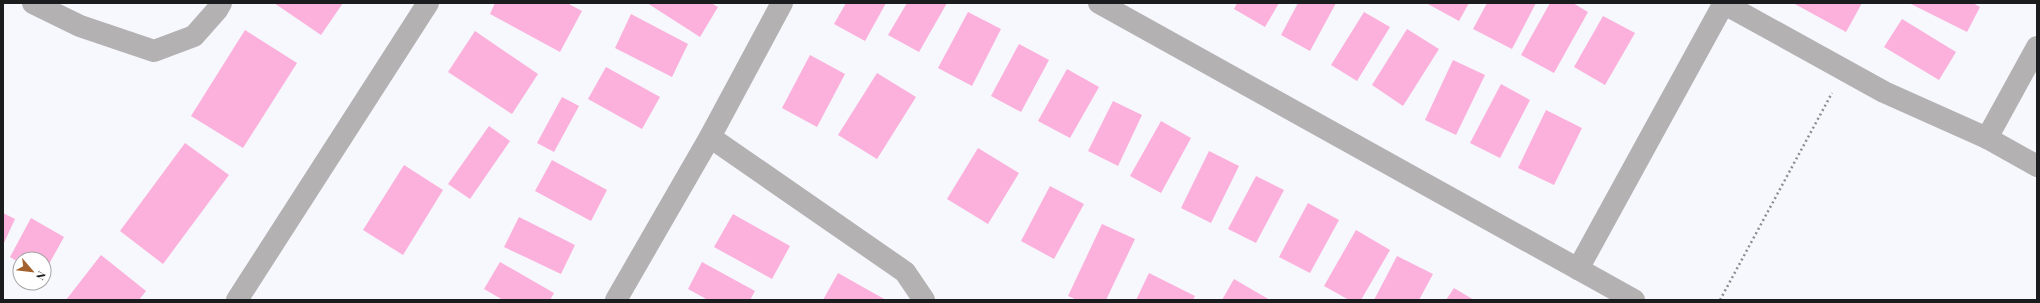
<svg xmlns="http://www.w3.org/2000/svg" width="2040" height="303" font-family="'Playfair Display',serif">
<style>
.building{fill:#fcb0dc}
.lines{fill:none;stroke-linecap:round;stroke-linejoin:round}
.path{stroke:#8c8d91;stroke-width:2.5;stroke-dasharray:2 3;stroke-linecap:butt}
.street{stroke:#b4b1b2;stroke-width:22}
</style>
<rect width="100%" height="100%" fill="#f6f8fe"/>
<!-- building -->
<g class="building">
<path d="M274 3H343L321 35Z"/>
<path d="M495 3H567L582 11 560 52 490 14Z"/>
<path d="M647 3H711L718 7 700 37Z"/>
<path d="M846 3H886L865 41 834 24Z"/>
<path d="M907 3H947L919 52 888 35Z"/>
<path d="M1237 3H1279L1265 27 1234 9Z"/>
<path d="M1298 3H1336L1310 51 1281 35Z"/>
<path d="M1426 3H1469L1459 21Z"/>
<path d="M1487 3H1536L1512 49 1473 29Z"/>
<path d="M1550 3H1573L1588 12 1554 73 1521 55Z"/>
<path d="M1793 3H1862L1846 32Z"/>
<path d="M1909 3H1973L1980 7 1967 32Z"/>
<path d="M968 12 1001 29 972 86 938 68Z"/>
<path d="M1364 12 1390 27 1357 81 1331 65Z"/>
<path d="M631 14 688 44 672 77 615 48Z"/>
<path d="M1603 16 1635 33 1605 85 1574 67Z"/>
<path d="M1902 19 1956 52 1939 80 1884 47Z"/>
<path d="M1407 29 1439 49 1403 106 1372 85Z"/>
<path d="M245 30 297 63 243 148 191 116Z"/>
<path d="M475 31 538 74 512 114 448 72Z"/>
<path d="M1019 44 1049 60 1021 112 991 96Z"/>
<path d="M810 55 845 74 817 127 782 108Z"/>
<path d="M1453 60 1485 75 1456 135 1425 120Z"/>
<path d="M606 67 660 97 642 129 588 99Z"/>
<path d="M1067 69 1099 87 1070 138 1038 121Z"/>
<path d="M877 73 916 97 877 159 838 135Z"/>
<path d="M1501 84 1530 100 1500 158 1470 143Z"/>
<path d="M562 97 579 106 554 152 537 143Z"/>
<path d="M1113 101 1142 115 1118 166 1088 151Z"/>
<path d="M1546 110 1582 128 1554 185 1518 168Z"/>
<path d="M1161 121 1191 138 1161 193 1130 176Z"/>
<path d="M489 126 510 141 470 199 448 184Z"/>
<path d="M185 143 229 175 163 264 120 231Z"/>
<path d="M978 148 1019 173 988 224 947 199Z"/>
<path d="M1209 151 1239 166 1211 223 1181 208Z"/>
<path d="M552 160 607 190 591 221 535 191Z"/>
<path d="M404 165 443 190 403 255 363 230Z"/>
<path d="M1256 176 1284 190 1256 243 1228 229Z"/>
<path d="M1050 186 1084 204 1054 259 1021 241Z"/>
<path d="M1308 203 1339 220 1310 273 1279 257Z"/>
<path d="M3 213 15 219 3 245Z"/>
<path d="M733 214 790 246 772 279 714 247Z"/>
<path d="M519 217 575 245 561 274 504 247Z"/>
<path d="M31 218 64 237 44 273V259H20V263L10 257Z"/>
<path d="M1102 224 1135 239 1106 300H1077L1068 296Z"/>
<path d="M1356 230 1390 250 1361 300H1349L1324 286Z"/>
<path d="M101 255 146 291 139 300H66Z"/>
<path d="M1397 256 1433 274 1419 300H1374Z"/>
<path d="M500 262 554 293 550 300H503L484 289Z"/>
<path d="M702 262 755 291 750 300H708L688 289Z"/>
<path d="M838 273 886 300H823Z"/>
<path d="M1149 273 1195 296 1193 300H1136Z"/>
<path d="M1234 279 1270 300H1222Z"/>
<path d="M1454 288 1474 300H1446Z"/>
</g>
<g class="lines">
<!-- path -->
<path class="path" d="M1720 300 1832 93"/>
<!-- street -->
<g class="street">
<path d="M33 3 80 26 154 51 194 36 217 10 221 3"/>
<path d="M1099 3 1634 300"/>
<path d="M1723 3 1884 92 1987 138 2037 166"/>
<path d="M710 137 905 272 924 300"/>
<path d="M1987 138 2037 47"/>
<path d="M1578 269 1724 3"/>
<path d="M237 300 428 3"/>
<path d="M616 300 710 137 782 3"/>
</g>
</g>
<!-- border -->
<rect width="2040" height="303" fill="none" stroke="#1b1c1e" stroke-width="8"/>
<!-- north arrow -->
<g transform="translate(32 271) rotate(118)"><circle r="19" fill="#ffffff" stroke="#a4a4a5"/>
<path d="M0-3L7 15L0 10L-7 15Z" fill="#a4632e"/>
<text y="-6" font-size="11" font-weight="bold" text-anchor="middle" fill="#1b1c1e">N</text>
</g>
</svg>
